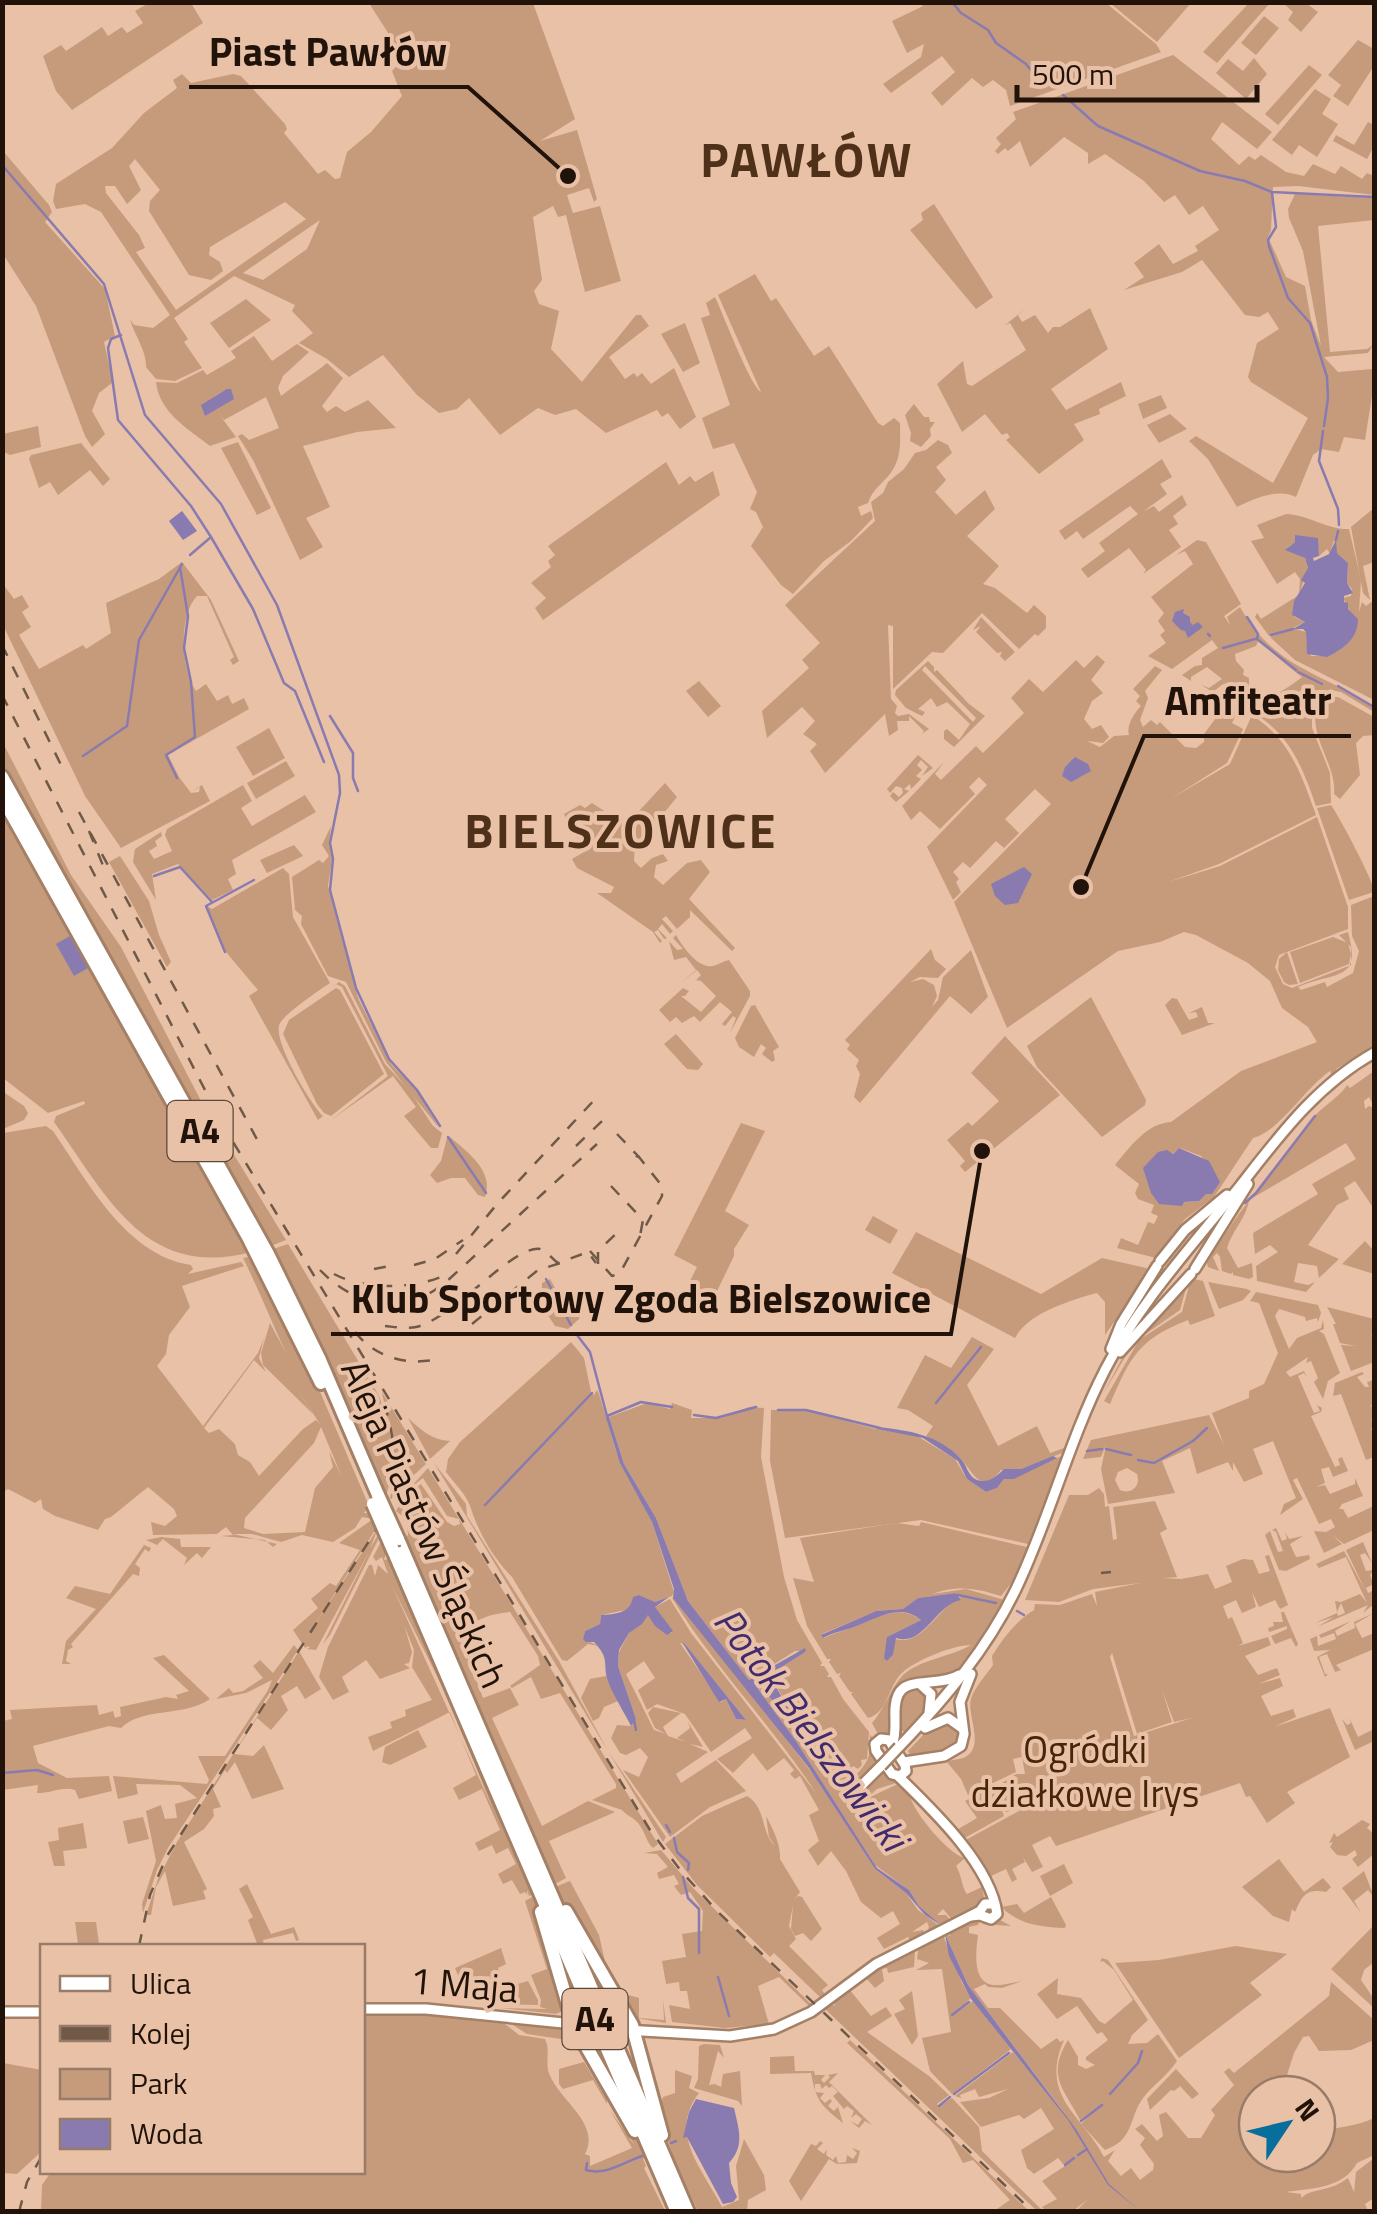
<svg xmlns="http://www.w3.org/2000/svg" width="1377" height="2214" font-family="'Titillium Web',sans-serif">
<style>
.green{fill:#c69b7c;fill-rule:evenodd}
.water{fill:#897bb0}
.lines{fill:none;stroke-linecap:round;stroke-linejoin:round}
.stream{stroke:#897bb0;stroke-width:2.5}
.secondary-casing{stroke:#a48067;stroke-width:14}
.motorway-casing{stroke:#a48067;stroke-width:18}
.secondary{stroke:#fff;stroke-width:9}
.motorway{stroke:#fff;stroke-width:12}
.rail{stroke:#715948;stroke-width:2.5;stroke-dasharray:12 12;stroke-linecap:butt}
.secondary-bridge-casing{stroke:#a48067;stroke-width:14;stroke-linecap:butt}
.motorway-bridge-casing{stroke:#a48067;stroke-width:18;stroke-linecap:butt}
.secondary-bridge{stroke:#fff;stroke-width:9}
.motorway-bridge{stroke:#fff;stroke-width:12}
.labels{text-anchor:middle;stroke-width:8;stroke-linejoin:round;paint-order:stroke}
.shield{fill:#e8c1a7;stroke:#5d4738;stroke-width:2.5}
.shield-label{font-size:35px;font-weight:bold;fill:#211309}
.street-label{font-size:38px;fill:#211309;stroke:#e8c1a7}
.park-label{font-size:38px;fill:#482508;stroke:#e8c1a7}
.water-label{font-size:40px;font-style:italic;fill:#422b6d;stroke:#e8c1a7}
.district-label{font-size:48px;font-weight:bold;letter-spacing:2.5px;fill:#4f3019;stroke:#e8c1a7}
.leader{fill:none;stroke:#211309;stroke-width:4}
.callout-dot{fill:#211309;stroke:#e8c1a7;stroke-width:4}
.callout-label{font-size:40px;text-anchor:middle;font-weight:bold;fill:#211309;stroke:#e8c1a7;stroke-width:8;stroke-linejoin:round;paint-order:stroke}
</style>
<rect width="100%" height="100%" fill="#e8c1a7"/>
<!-- green -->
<g class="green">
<path d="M149 3H191L203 23 72 110 56 91 43 56 61 45 66 51 102 27 108 36 122 27 127 33 143 23 135 11Z"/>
<path d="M369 3H533L575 119 540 141 577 130 597 199 594 202 589 188 567 195 573 213 600 206 621 281 585 292 566 215 558 217 553 206 533 217 542 280 534 291 539 304 559 311 551 349 582 382 636 315H641L649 326 609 357 625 379 634 373 637 377 642 373 651 384 674 368 696 417 680 429 668 413 662 417 657 410 606 433 576 409 555 415 538 408 500 435 469 398 457 409 439 413 417 395 383 355 349 377 327 359 299 343 313 333 292 311 295 305 234 276 174 318 188 339 184 342 202 368 175 381 156 379 146 367C147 351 134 335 130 319L134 325 153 328 170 315 101 212 85 204 56 209 53 201 56 184 112 148 144 113 177 88 173 80 182 74 191 83 233 74 241 76 285 124 287 129 284 133 318 174 325 170 335 179 340 178 347 152 371 132 402 96 392 71 404 58ZM135 159 160 190 150 201 149 211 189 275 211 280 223 271 220 262 209 255 210 247 285 202 306 219 176 310 136 252 145 248 139 235 106 193 105 186H115L127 204 141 190 129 166ZM320 220 307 249 263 280 243 273Z"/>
<path d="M920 3H1106L1156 44 1161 52 1010 106 1006 90 993 80 983 87 972 78 942 106 931 93 955 72 942 56 891 93 883 84 921 57 924 44 907 53 892 21 923 6Z"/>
<path d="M1110 3H1191L1157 42Z"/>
<path d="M1249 3H1270L1217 63 1203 52Z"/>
<path d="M1283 3H1306L1318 12 1301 32 1288 20 1293 12Z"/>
<path d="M1264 16 1279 28 1256 55 1241 43Z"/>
<path d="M1358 40 1374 49V66L1348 106 1333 96 1341 85 1328 75Z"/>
<path d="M1173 55 1272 132 1278 125 1265 114 1309 65 1322 75 1257 149 1222 122 1211 139 1239 165 1249 156 1255 160 1261 155 1286 172 1304 176 1313 164 1335 174 1341 166 1362 179 1367 173 1374 176V195L1298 186 1273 187 1271 230 1268 237 1286 277 1305 286 1311 320 1321 346 1303 251 1289 218 1288 209 1295 194 1374 198V220L1318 226 1330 352 1367 349 1373 345 1368 353 1324 357 1338 372 1372 369 1374 383 1365 440 1344 437 1339 452 1321 449 1313 455 1296 497C1279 488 1254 498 1237 507L1208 459 1189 441 1196 436 1273 483 1308 418 1251 382 1248 377 1257 343 1279 329 1268 312 1259 317 1245 315 1202 260 1182 272 1124 290 1144 277 1134 263 1159 244 1173 264 1198 251 1195 246 1219 230 1203 206 1189 215 1175 195 1164 202 1144 181 1105 154 1088 164V153L1064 137 1030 167 1020 141 1008 151 1005 148 998 154 995 151 1001 144 996 138 1016 119 1013 112Z"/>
<path d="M1254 58 1267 74 1246 99 1216 73 1228 59 1243 71Z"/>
<path d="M1315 89 1331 99 1322 114 1338 124 1317 157 1299 145 1292 155 1272 140Z"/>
<path d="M1368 122 1374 125V146L1367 159 1333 141 1336 135 1354 145Z"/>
<path d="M3 151 49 205 52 212 45 222 105 289 115 336 104 342 113 382 99 393 92 411 105 434 92 447 85 436 36 306 3 254Z"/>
<path d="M934 204 993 297 976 309 910 230 923 220 921 213Z"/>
<path d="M755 274 771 301 776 298 814 356 829 346 878 423 883 426 894 418 900 423C900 440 902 456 892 471 884 483 873 488 868 503L858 507 861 516 871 511 873 518 851 541 824 561 793 594 781 585 751 546 763 527 756 512 750 509 757 492 734 443 713 449 702 418 730 405 701 318 710 315 706 303 715 297C724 316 750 385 761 392L718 295Z"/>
<path d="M246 299 271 320 229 348 210 323Z"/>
<path d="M1029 306 1018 315 1022 322 1035 315 1048 333 1053 327H1060L1090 308 1108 349 1051 389 1066 410 1121 382 1126 396 1099 409 1100 414 1074 424 1084 440 1039 474 1006 440 1010 437 1007 433 1002 435 985 414 962 432 937 384 963 361 967 384 972 386 1026 350 1010 323 1005 325Z"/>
<path d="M685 323 700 363 683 372 661 334Z"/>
<path d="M254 336 272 361 297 344 309 352 283 376 278 388 281 396C293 386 313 375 327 363L343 378 322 406 327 412 336 406 345 412 368 400 396 428 357 432 303 446 330 507 306 518 323 547 300 560 253 460 238 436 242 434 249 440 279 428 266 397 224 420 219 414 236 437 210 446C188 429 159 412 156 382L177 383 203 370 207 375 236 358 231 351Z"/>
<path d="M1161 395 1167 408 1143 419 1138 404Z"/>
<path d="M914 404 924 417H929L930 422H935L930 429 931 436 921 447 910 441 911 433 905 415Z"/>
<path d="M1170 414 1187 429 1159 443 1147 425Z"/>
<path d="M38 426 41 447 10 455 4 452 3 434Z"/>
<path d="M938 440 948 445 952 453 936 467 946 480 935 492 956 515 985 490 995 509 967 536 999 566 983 584 995 588 1027 613 1034 605 1046 616V628L1038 636 1035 634 1019 649 982 613 943 653 932 652 893 689V626L888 625 891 699 897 706 895 713 898 716 909 714 929 729 922 734 924 731 909 716V721H897L898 730 889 736 885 714 825 773 810 751 817 744 803 734 815 721 802 707 767 738 762 711 809 668 802 660 820 643 785 605 875 521 871 502 883 493 888 482 904 469 915 453 926 450Z"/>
<path d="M238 442 271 508 257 515 221 448Z"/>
<path d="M81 443 110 479 103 486 90 470 58 495 50 482 39 488 29 459 31 455Z"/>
<path d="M1162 459 1172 477 1160 484 1167 494 1144 511 1154 506 1159 512 1182 495 1187 505 1173 516 1178 524 1169 530 1181 547 1143 574 1146 570 1129 548 1088 578 1081 569 1105 551 1099 543 1138 514 1130 506 1083 539 1077 531 1065 540 1059 531Z"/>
<path d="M666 462 679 485 690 476 695 482 713 471 720 495 543 620 535 608 546 598 531 583 551 567 548 561 555 555 548 546Z"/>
<path d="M1374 508V562L1363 566 1370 600 1363 593 1351 527Z"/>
<path d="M1286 514C1310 515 1327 530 1349 529L1361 580 1359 612 1362 602 1366 606 1374 600V700L1295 660 1270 637 1283 632 1269 636 1255 617 1257 613 1261 619 1299 595 1300 579 1295 572 1277 584 1251 541 1264 538 1257 525ZM1308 538H1317L1319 556 1327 549 1330 554 1334 540 1337 553 1348 563 1347 583 1352 589 1351 596 1343 598 1351 614 1358 619C1351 644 1338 657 1311 656L1307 648 1306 632 1293 628 1305 622 1294 617 1293 613 1308 568 1305 558 1287 548 1295 542V539Z"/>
<path d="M1197 540 1206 542 1241 604 1224 616 1230 625 1227 617 1240 607C1277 671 1318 669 1374 708V712L1341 692 1331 690 1318 697 1312 704V728L1330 773 1331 803 1316 806C1303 768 1290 735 1254 713 1261 703 1290 687 1302 677 1287 666 1272 652 1258 641L1256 646 1235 654 1236 661 1244 670 1243 675 1249 678V685L1253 687 1252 696 1246 698 1237 685 1230 687 1223 684 1213 692 1201 685 1209 688 1222 679 1207 667 1191 677V681L1182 675 1195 666 1202 665V658L1218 648 1212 640 1172 669 1148 656 1166 643 1160 635 1165 631 1158 621 1164 613 1151 597 1193 564 1185 551 1176 555Z"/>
<path d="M182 562 211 600 239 661 233 665 230 660 234 657 207 596H197C178 616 181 669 196 691L206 684 217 701 228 695 232 704 244 698 249 709 168 755 179 777 191 793 199 792 200 787 192 791 202 785 210 801 121 848 85 796 3 625V584L14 599 22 595 29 607 22 612 31 627 19 635 39 669 83 645 86 649 111 633 106 603 159 579Z"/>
<path d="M981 617 1015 652 1005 661 1000 656 1002 652 997 653 976 632 981 626 973 630Z"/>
<path d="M1097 655 1105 662 1091 680 1103 693 1092 701 1084 719 1092 729 1101 725 1109 737 1103 743 1087 741 1100 747 1114 736 1129 735C1126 726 1134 713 1141 706L1136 701 1140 696 1133 689 1155 666 1162 670 1145 691 1148 698 1140 720 1143 727 1151 720 1157 725 1160 722 1185 747 1196 748 1204 742V734L1227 703 1239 709 1232 723 1243 729 1227 763 1172 798 1230 764 1252 715C1291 741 1301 774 1316 815L1219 864 1168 882 1220 866 1317 817 1348 907V929L1279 955 1275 967 1283 984 1292 988 1351 965V947L1339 935 1348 932C1362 982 1336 971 1298 987L1301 990 1325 982 1327 987 1353 973 1359 951 1352 936 1351 905 1374 896V1046L1336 1069 1338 1073 1297 1109 1245 1174 1295 1109 1331 1074 1330 1071C1304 1089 1281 1130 1253 1138L1214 1197 1185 1219 1156 1258 1117 1248 1121 1238 1138 1245 1148 1222 1154 1224 1158 1216 1151 1213 1154 1205 1138 1199 1135 1193 1139 1184 1115 1165C1130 1147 1147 1123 1171 1122L1241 1071 1317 1042 1308 1027 1282 1008 1270 981 1248 963 1196 935 1184 932 1160 942 1118 951 1007 1028 954 902 1051 804 1035 789 1005 819 1019 833 1004 848 996 841 970 868 963 862 953 872 959 879 956 882 961 892 953 900 927 847 987 785 979 777 969 787 975 794 940 829 920 811 911 820 902 806 944 762 935 774 941 780 976 746 983 753 985 751 1024 713 1011 698 1029 679 1043 692 1076 660 1084 668ZM1180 1148 1201 1156 1212 1168 1199 1201 1184 1202 1151 1193C1148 1175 1145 1169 1158 1152L1172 1154Z"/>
<path d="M928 661 934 667V672L937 670 969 704 985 716 954 747 944 739V731L947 729 959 740 970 724 947 702 937 707 931 698 918 709 925 712 922 716 906 708 895 695 896 690ZM925 666 976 718 973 722 922 670Z"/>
<path d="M699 681 721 706 708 717 686 691Z"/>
<path d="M1338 697 1374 717V735L1363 736 1356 743 1360 775 1340 799 1334 794C1337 763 1306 735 1318 703L1326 698Z"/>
<path d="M269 728 285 758 253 776 236 747Z"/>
<path d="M2 741 71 875 121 947 200 1099 286 1240 268 1247 3 770Z"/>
<path d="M918 755 933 768 922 776 928 767 921 760 917 765 922 770 916 776 921 779 911 789 910 784 904 789 909 791 896 802 890 796 893 792 899 797 903 793 902 788 896 786 890 793 887 789Z"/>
<path d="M286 761 295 776 256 799 247 783Z"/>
<path d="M665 783 677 797 650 830 635 843 634 861 641 868 652 858 663 854 668 861 656 865 654 877 663 885 687 863 701 860 710 872 689 899 735 948 732 951 690 910V917L677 929 666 916 662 919 673 931 670 934 662 924 658 929 667 938 664 939 658 930 654 932 662 941 660 943 653 932 597 893H611L614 887 577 868 572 859 584 852 564 814 580 805 585 808 592 803 626 825Z"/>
<path d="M243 785 252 801 241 808 252 826 305 795 316 812 232 860 236 874 228 879 233 890 212 900 178 864 152 874 156 900 133 862 135 849 161 832 162 836 155 841 157 846 149 851 154 859 172 851 165 835 167 829Z"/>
<path d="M2 804 251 1252C145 1280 107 1196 54 1122L56 1116 85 1104 84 1101 48 1113 3 1078Z"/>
<path d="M1331 805C1339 816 1375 884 1374 892L1349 900 1317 808Z"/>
<path d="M331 826 329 844 332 859 328 886 358 998 392 1065 416 1089 439 1128 386 1062 346 982 328 976 301 924 302 916 295 910 292 877 319 860 323 863 329 856 322 845Z"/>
<path d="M294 845 303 856 267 873 260 860Z"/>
<path d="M120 856 149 901 159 935 171 962 167 967 109 862Z"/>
<path d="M283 868 289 874 293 917 330 983C318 991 287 1012 280 1023 271 1039 311 1104 323 1116L318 1120 249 996 258 990 226 952 207 906 212 909Z"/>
<path d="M676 935C681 944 697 969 713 966 718 965 723 961 729 960L750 991V996L730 1033 736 1018 733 1016 725 1026 722 1024 732 1012 720 1002 700 1022 694 1016 682 1023 676 1017 670 1022 659 1010 683 988 689 991 685 996H681L701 1012 716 996 701 981 696 980 701 975 697 970 681 983 696 970 686 957 674 960 669 941 677 950 683 949 673 938Z"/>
<path d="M1333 937 1348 943 1351 954 1349 964 1300 983 1290 952Z"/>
<path d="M931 949 935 960 946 969 938 978 920 977 910 982 923 979 934 985 937 996 932 1007 938 1000 943 977 971 950 988 997 971 1014 950 996 860 1103 854 1097 860 1074 856 1066 859 1060 847 1049 850 1045 845 1040Z"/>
<path d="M1287 952 1298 984 1289 985 1284 982 1278 970 1279 959Z"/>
<path d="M339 982 345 986 385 1064 410 1091 433 1126 442 1133 438 1148H431L404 1116 416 1107 393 1076 331 1120 388 1076 342 987 336 984 331 988Z"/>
<path d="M336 988 340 990 384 1074 331 1116 324 1113 317 1104 283 1034 289 1020Z"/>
<path d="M1091 997 1146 1100 1145 1105 1102 1137 1037 1067 1027 1046Z"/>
<path d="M1172 998 1177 999 1189 1020 1198 1017 1196 1012 1189 1013 1202 1007 1208 1023H1215L1182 1035 1165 1005Z"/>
<path d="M755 1005 779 1047 773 1051 775 1060 772 1062 762 1054 766 1048 761 1044 754 1057 739 1047 735 1038 751 1006Z"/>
<path d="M676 1034 703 1064 698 1070 687 1069 664 1044Z"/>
<path d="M1005 1036 1060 1095 965 1172 960 1166 965 1161 947 1140 968 1122 972 1126 999 1101 971 1073Z"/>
<path d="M1374 1071V1106L1369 1097 1364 1101 1365 1109 1369 1106 1374 1108V1209L1355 1181 1344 1188 1349 1199 1337 1205 1308 1245 1339 1259 1319 1278 1317 1266 1298 1263 1294 1282 1308 1285 1315 1282 1306 1292 1257 1281 1256 1266 1278 1252 1270 1245 1255 1254 1253 1233 1318 1194 1312 1184 1356 1159 1346 1143 1249 1200C1247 1217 1232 1231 1227 1248L1238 1268 1252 1263 1253 1277 1249 1279 1233 1275V1272L1231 1274 1222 1271 1220 1257 1217 1253 1213 1257 1219 1271 1208 1267 1207 1263C1235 1214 1275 1168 1309 1122 1319 1109 1341 1096 1347 1085L1350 1088Z"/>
<path d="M2 1091 24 1106 28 1113 24 1120 3 1129Z"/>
<path d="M741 1123 765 1131 725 1211 749 1225 734 1249V1256L705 1316 679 1303 697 1267 674 1255Z"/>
<path d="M46 1126 53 1131C87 1180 125 1255 191 1265L193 1269 188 1274 241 1262 244 1266 182 1286 190 1307 169 1335 166 1354 157 1366 203 1426 258 1353 264 1338 259 1358 266 1372 254 1360 204 1428 209 1433 219 1429 235 1444 238 1455 250 1462 259 1476 303 1429 316 1420 320 1424 295 1386 313 1414 263 1365 261 1353 270 1323 286 1353C271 1321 259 1290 243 1258L253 1256 318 1387 369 1506 364 1513 372 1514 377 1527 305 1640 378 1528 370 1549 380 1531 381 1534 330 1635 323 1644 370 1550 316 1650 307 1649 310 1647 308 1646 305 1648 293 1630 318 1608 311 1599 330 1583 336 1586 360 1550 339 1543 373 1519 362 1517 355 1528 333 1542 302 1535 281 1542 252 1534H233L277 1544 273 1547 265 1540 221 1536 233 1535 226 1527 217 1534 153 1535 151 1522 165 1526 177 1516 174 1509 148 1487 111 1517 105 1519 98 1530 55 1516 43 1509 41 1499 35 1503 8 1489 3 1492V1133ZM321 1427 342 1477 329 1451 333 1467 315 1488 305 1532 263 1534 244 1528 245 1518 314 1443Z"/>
<path d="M450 1137C466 1151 495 1171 485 1197L478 1195 465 1178H451L437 1183 430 1175 441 1161 447 1138Z"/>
<path d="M873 1216 898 1230 890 1244 865 1230Z"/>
<path d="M916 1232 1041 1294 1102 1258 1146 1268 1149 1271 1105 1335V1302L1097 1293C1071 1300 1028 1313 1015 1338L892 1273Z"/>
<path d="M1365 1241 1374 1251V1274L1342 1264Z"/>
<path d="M288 1244 378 1394C394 1432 397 1467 385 1498L270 1250Z"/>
<path d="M550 1279 567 1310 580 1318 568 1329 555 1326 542 1306V1283Z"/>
<path d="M1194 1279 1203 1281 1215 1316 1190 1325 1188 1320C1139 1339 1130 1357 1110 1404L1104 1401 1139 1340 1182 1312 1190 1282Z"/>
<path d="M1188 1281 1180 1310 1134 1342 1103 1394 1127 1349Z"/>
<path d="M1208 1282 1247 1289 1251 1291 1243 1300 1219 1309Z"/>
<path d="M1256 1292 1318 1305 1321 1313 1318 1322 1317 1318 1306 1321 1305 1317 1279 1309 1275 1316 1289 1349 1297 1338 1321 1328 1323 1320 1324 1329 1319 1331 1324 1334 1340 1373 1328 1381 1323 1399 1314 1382 1318 1378 1311 1361 1306 1363 1308 1357 1286 1372 1290 1377 1304 1371 1307 1378 1304 1373 1298 1376 1314 1413 1320 1411 1317 1405 1322 1408 1321 1412 1311 1416 1335 1467 1340 1465 1338 1459 1342 1457 1348 1471 1333 1477 1329 1467 1321 1469 1325 1483 1316 1487 1325 1485 1330 1494 1355 1484V1478L1363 1496 1342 1504 1339 1509H1343L1348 1518 1374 1506V1530L1344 1544 1332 1535 1342 1544 1324 1553 1314 1531 1326 1532 1335 1527 1331 1519 1319 1524 1297 1478 1293 1480 1303 1499 1280 1515 1284 1504 1296 1498 1273 1441 1253 1449 1263 1474 1244 1482 1233 1462V1471L1228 1462 1197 1474 1190 1448 1162 1461 1175 1493 1108 1504 1101 1469 1106 1445 1101 1457 1083 1459 1091 1440 1209 1415 1224 1445 1212 1413 1249 1398V1391L1264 1384 1278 1353 1259 1303 1250 1301ZM1127 1468 1137 1474C1141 1486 1132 1495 1120 1490L1115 1480 1118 1472Z"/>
<path d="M1327 1307 1374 1319V1333L1370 1337 1374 1335V1362L1351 1371 1341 1345 1356 1346 1340 1343 1333 1324H1336Z"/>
<path d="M972 1337 994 1349 967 1385 998 1446 1037 1426 1050 1453 1067 1447 1065 1452 1021 1469 1001 1470C982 1494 975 1476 963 1461 954 1451 938 1443 926 1436L933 1426 908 1410 897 1408 925 1355 951 1368Z"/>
<path d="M571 1342 584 1358 591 1392 594 1395 597 1390 599 1394 616 1451 652 1522 674 1592 672 1596 655 1602 639 1595 626 1610 601 1615 600 1624 585 1631 583 1639 599 1646 588 1644 567 1661 562 1660 512 1577C492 1557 478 1531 470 1506 466 1494 453 1482 446 1472L448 1459 460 1442Z"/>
<path d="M1362 1372 1364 1374 1357 1377 1365 1387H1369L1367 1382 1374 1380V1403L1370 1406 1374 1407V1418L1369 1421 1374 1419V1427L1371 1429 1374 1434V1457L1366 1460 1341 1394 1333 1396 1335 1383Z"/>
<path d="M382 1392 426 1464 393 1494 392 1499 390 1498C401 1452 389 1432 382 1392Z"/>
<path d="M647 1403 670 1409 672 1403 692 1410 691 1418H721L749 1407 764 1408 761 1457 784 1577 797 1620 822 1663 820 1666H824L829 1674 827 1677H831L843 1699 869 1732 867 1759 861 1760 862 1765 858 1769 853 1766 848 1771 854 1777C872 1758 869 1757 870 1734L892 1778 899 1782 877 1789 866 1799 900 1783 909 1791C909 1808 949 1855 965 1858L956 1866C962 1875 961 1886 967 1894L982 1887 985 1903 954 1922 943 1909 937 1915H946L951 1921 942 1926 919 1906 909 1890 875 1865 796 1741 758 1689V1685L785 1709 789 1707 769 1675 806 1651H795L749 1680 688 1601 656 1518 624 1464 609 1417Z"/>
<path d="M771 1410H805L872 1428 917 1436 955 1459 967 1479 986 1492 997 1488 1004 1479H1014L1019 1474 1064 1455 1028 1544 921 1520 785 1538 770 1461Z"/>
<path d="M408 1418C421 1430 432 1440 450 1441L430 1459Z"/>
<path d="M434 1463 466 1504 467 1516 559 1661 608 1751 666 1837 663 1842Z"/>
<path d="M428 1468 658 1844 653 1848C646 1842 645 1831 638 1823 633 1817 627 1816 622 1810L592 1800 616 1788V1784L560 1693 541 1699 531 1677 512 1688 510 1686 540 1665 538 1656 510 1612C489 1614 476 1619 461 1633V1639L483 1698 510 1688 519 1705 492 1718 542 1826 588 1801 615 1812 549 1841 566 1878 555 1884 549 1875 555 1887 570 1881 599 1935 605 1962 621 1993 639 1998V2018L664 2020 663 2000 666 2023 630 2017 548 1874 403 1540 408 1535 407 1520 396 1511 404 1496 421 1484 447 1522 454 1526 460 1524 459 1519 447 1516 423 1478 409 1489Z"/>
<path d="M1099 1488 1104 1494 1105 1507 1109 1506 1113 1540 1117 1539 1113 1507 1155 1501 1167 1529 1160 1533 1177 1577 1163 1578 1181 1579 1208 1574 1215 1589 1232 1582 1226 1566 1243 1559 1253 1560 1259 1574 1270 1571 1265 1556 1269 1555 1288 1605 1280 1609 1275 1600 1259 1607 1252 1592 1256 1607 1242 1613 1236 1600 1223 1606 1228 1619 1232 1617 1243 1643 1238 1646 1268 1637 1271 1645 1245 1656 1258 1675 1277 1668 1280 1675 1258 1684 1280 1678 1283 1686 1261 1696 1271 1716 1293 1709 1296 1717 1274 1727 1330 1708 1350 1757 1287 1792 1295 1803 1267 1823 1250 1796 1246 1797 1240 1783 1056 1846 1050 1836 1032 1845 1043 1867 1032 1872 1023 1857 1025 1862 1012 1869 1017 1879 1012 1882 1006 1869 987 1878 962 1842 1026 1807 1006 1812 996 1787 1016 1774H1025L1022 1757 1013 1759 1016 1772 968 1795 961 1779 947 1762C952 1759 958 1760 963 1758 987 1748 966 1715 971 1699 974 1688 986 1675 993 1665L992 1656C1004 1637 1015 1622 1034 1610L1035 1604 1060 1605 1092 1594 1097 1606 1095 1592 1140 1583 1093 1589 1059 1602 1025 1600 1069 1495H1088ZM1112 1653 1137 1734 1172 1722 1162 1690 1174 1722 1192 1718 1134 1736 1110 1657Z"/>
<path d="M921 1522 1027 1547 1013 1581 1001 1596C975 1588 958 1585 932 1594L966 1589 1008 1601 969 1661 957 1674 904 1684 888 1737 879 1736 872 1723C884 1710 890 1689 903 1675 921 1659 951 1657 971 1645 953 1645 912 1661 899 1676 888 1690 886 1714 868 1718L851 1694 853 1692H850L839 1676 841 1673 837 1674 829 1662 831 1659H827L807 1626 793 1578 814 1582 800 1538 897 1523 919 1526ZM956 1593 961 1597C938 1607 923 1647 895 1639L893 1655 887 1661V1637L921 1620C898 1603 877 1618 854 1627 843 1631 834 1633 824 1638L822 1634 876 1611 903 1609 918 1598Z"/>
<path d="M1276 1528 1282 1541 1287 1539 1285 1532 1289 1539 1303 1536 1290 1544 1296 1557 1309 1555 1310 1559 1286 1571 1279 1570 1265 1535 1270 1531 1278 1552 1283 1551 1276 1532 1272 1530Z"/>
<path d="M161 1537 180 1539 181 1547H211L202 1558 197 1553 184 1565 187 1558 163 1539 157 1545 146 1540Z"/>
<path d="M383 1538 387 1549 384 1560 392 1558 532 1895 529 1896 527 1890V1895L525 1892 520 1894 512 1880 503 1884 498 1874 516 1864 508 1848 496 1854 492 1845 479 1851 475 1843 500 1830 482 1789 459 1800 453 1788 476 1775 450 1712 373 1751 368 1737 392 1728 390 1722 406 1716 405 1710 432 1700 412 1667 414 1650 404 1625 412 1652 409 1663 404 1664 410 1668 380 1679 366 1660 342 1677 349 1692 333 1700 319 1677 328 1647 369 1565H372L375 1576 378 1565 388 1574 382 1557 376 1561 373 1557ZM393 1588 449 1700 492 1807Z"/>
<path d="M1363 1542 1372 1563 1365 1553 1360 1555 1366 1571 1372 1570 1373 1566 1374 1571 1370 1575 1374 1584 1366 1588 1368 1593 1374 1590V1604L1363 1613 1368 1605 1317 1627 1334 1617 1315 1623 1337 1613 1338 1616 1345 1613 1341 1603 1337 1612 1335 1601 1341 1602 1360 1594 1367 1603 1346 1557 1319 1568 1316 1564 1344 1551 1366 1592 1346 1550Z"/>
<path d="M144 1545 151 1548 149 1552 145 1549 135 1564 140 1568 139 1576 133 1574 71 1644 73 1647 68 1650 66 1661 71 1664H62L66 1641 96 1609 66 1598 75 1586 110 1594Z"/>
<path d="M672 1598H676L816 1778 875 1869 906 1893 918 1910 941 1927 927 1933 929 1927 927 1922 912 1932 923 1930 925 1934 910 1940 908 1937 884 1949 877 1938 900 1924 893 1911 881 1918 861 1902 846 1871 831 1851 818 1866 808 1850 819 1841 809 1815 819 1810 800 1776 795 1779 790 1774 794 1770 784 1758 767 1771 753 1753 733 1773 717 1759 752 1738 745 1728 711 1752 685 1714 657 1704 647 1710 638 1690 655 1678 644 1661 626 1674 654 1730 666 1734 655 1728 648 1713 653 1707 681 1713 663 1727 668 1736 686 1742 677 1738 690 1728 688 1722 703 1747 690 1744 708 1752 676 1774 681 1783 716 1760 746 1791 710 1807 670 1837 623 1770 639 1777 648 1757 640 1748 626 1755 620 1753 611 1738 617 1725 631 1726 636 1719 618 1666 619 1652 629 1633 649 1614 655 1626 672 1633 655 1607 670 1599 691 1633 816 1793C772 1725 714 1667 672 1598ZM680 1643 685 1644 746 1720 736 1719 726 1699 721 1702Z"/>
<path d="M1281 1612H1284L1298 1644 1296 1647 1291 1638 1275 1644 1271 1636 1287 1629V1626L1269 1632 1268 1628 1274 1626 1273 1622H1283Z"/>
<path d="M1374 1613 1355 1624 1362 1638 1374 1633V1649L1336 1665 1341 1670 1335 1672 1327 1654 1319 1657 1325 1674H1328L1325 1677 1317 1657 1330 1650 1314 1651 1310 1639 1317 1636 1318 1646 1336 1639 1334 1633 1321 1638 1319 1635 1351 1621 1335 1631 1337 1636 1355 1628 1354 1622Z"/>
<path d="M294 1645 298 1650 168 1848 157 1870 143 1913 142 1904 156 1861 146 1811 161 1805 165 1819 177 1818 175 1804 197 1798 180 1785 136 1784 138 1794 118 1799 113 1776 207 1784 209 1780 198 1756H225L268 1690 272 1680 246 1693 216 1699 229 1688 233 1693 243 1691 263 1678 253 1666 260 1660 273 1673Z"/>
<path d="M299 1651 321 1689 305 1699 297 1686 281 1696 288 1710 271 1730 257 1718 234 1754 253 1756 264 1745 284 1789 252 1799 235 1762 227 1773 225 1770 213 1789 221 1807 213 1809 214 1816 204 1829 184 1842 207 1889 203 1891 206 1899 173 1906 165 1871 156 1887 151 1915H146L158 1879 177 1842Z"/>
<path d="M164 1655 210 1699C185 1717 142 1707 121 1728L109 1726 33 1746 38 1763 67 1778 109 1776 112 1791 79 1799 75 1790C62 1786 50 1794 37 1793L38 1785 3 1790V1721L12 1719 10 1710 97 1705 99 1715 113 1711 115 1718 121 1716 120 1707 166 1697 178 1699 176 1695 189 1691 153 1658Z"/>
<path d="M606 1676 618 1701 604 1707 599 1718 593 1721 581 1698 590 1679Z"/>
<path d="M915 1686 929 1696 925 1714 907 1734 901 1730 903 1738 895 1747 902 1693Z"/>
<path d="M1349 1717 1358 1737 1374 1729V1741L1355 1750 1342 1719 1347 1725 1351 1723Z"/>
<path d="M944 1721 960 1729V1742L950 1751 905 1761V1756H911L908 1751 927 1731Z"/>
<path d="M418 1730 427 1747 390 1765 382 1762 385 1747Z"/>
<path d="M990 1788 995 1790 1004 1816 961 1840 955 1831 977 1818 965 1801Z"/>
<path d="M747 1796C767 1808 760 1832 775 1846L769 1837 766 1816C773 1829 781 1845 780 1859L800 1892 794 1900 798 1896 802 1897 822 1929 811 1941 803 1933 795 1936 791 1929 793 1905 789 1926 796 1939 789 1946 828 1985 822 1990 826 1996 822 1999 774 1953 770 1957 697 1885 665 1844 702 1816Z"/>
<path d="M143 1817 149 1839 128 1844 123 1821Z"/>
<path d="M1362 1820 1370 1824 1367 1828 1374 1834V1854L1358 1867 1352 1859 1357 1855 1355 1850 1346 1856 1337 1855 1330 1847 1333 1842 1329 1843 1334 1833 1337 1837Z"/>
<path d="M83 1823 87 1848 63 1851 65 1866H54L48 1842 59 1840 58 1828Z"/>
<path d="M661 1850 694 1889 813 2006 796 2014 809 2006 779 1977 758 1986 769 2024 725 2028 672 2022 669 2005 690 2009 687 1991H680L679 1982 666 1984 662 1961 686 1957 682 1934 702 1931 703 1911 690 1892 681 1895 674 1886 679 1884 674 1875 659 1879 657 1873 668 1867 657 1854 644 1853Z"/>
<path d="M1279 1859 1304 1892 1323 1878 1331 1887 1326 1892C1305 1888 1302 1897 1295 1912L1292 1909 1289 1922 1273 1916 1242 1887Z"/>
<path d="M1064 1864 1073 1883 1050 1896 1040 1876Z"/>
<path d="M1364 1871 1374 1897 1368 1890 1354 1901 1361 1913 1342 1888Z"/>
<path d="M247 1884 271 1934 294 1927 299 1940 296 1941 293 1933 263 1940 264 1946H258L248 1920 253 1917 239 1889Z"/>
<path d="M534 1896 564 2005 563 2011 556 2014 501 2008 547 2009 540 2007 541 2000 531 1975 547 1969 525 1901Z"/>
<path d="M1051 1897 1066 1925 1065 1928C1036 1927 1012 1923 995 1899L1002 1907 1017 1904 1024 1913Z"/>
<path d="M970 1918 1000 1920 1011 1926 983 1924 980 1920 978 1925 969 1927V1933L978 1935C976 1951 971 1986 997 1985 1006 1985 1016 1982 1022 1981L1002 1988 988 1987 985 1984 974 1989 988 2008H1000L1041 2049 1057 2038 1060 2042 1064 2040C1039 2097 1082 2114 1104 2157L1115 2150 1108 2161 1121 2176 1131 2168 1140 2180 1153 2170 1154 2164 1140 2145 1145 2138 1135 2129 1142 2124 1157 2141 1163 2136 1159 2115 1166 2112 1188 2138H1201L1215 2115 1211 2110 1234 2085 1224 2072 1229 2068 1234 2073 1329 1996 1331 1982 1374 2020V2040L1351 2050 1319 2051 1309 2036 1303 2037 1294 2053 1281 2094H1257V2154H1317V2134C1336 2126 1356 2127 1374 2118V2155L1357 2163C1343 2189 1311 2188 1286 2192L1301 2194V2198C1314 2187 1328 2193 1348 2178L1354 2192 1356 2172 1374 2158V2198L1365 2204 1368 2211H1076L1088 2199 1073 2211H1046L1042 2207 1057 2199 1042 2181 1065 2166 1058 2158 1034 2174 1027 2168 1021 2150 1054 2129 1041 2108 1024 2119 1019 2115 981 2127 960 2102 989 2098 1008 2089 979 2097 975 2089 960 2095 961 2098 955 2096 1013 2052 1066 2115 968 1985 945 1934 950 1936 949 1931Z"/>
<path d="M75 1922H96L99 1944H78Z"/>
<path d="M1374 1925V1962L1364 1970 1361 1980 1374 1999V2008L1331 1969Z"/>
<path d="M943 1935 962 1983 971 1998 952 2016 973 2001 1011 2049 952 2094 930 2071 922 2038 951 2032 942 1969 916 1970 929 1963 917 1959 919 1945Z"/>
<path d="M1236 1946 1287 1954 1250 1983 1262 1995 1179 2058 1115 1963 1159 1960Z"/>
<path d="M501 1948 506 1964 498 1968 501 1981 492 1983 489 1976 482 1977 484 1987 479 1989 480 1993 466 1994 455 1968Z"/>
<path d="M912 1949 915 1952 914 1967 888 1973 887 1968 882 1969 884 1981 875 1988 866 1978Z"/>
<path d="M1102 1958 1108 1960 1148 2020 1132 2035 1128 2044 1147 2043 1158 2034 1177 2061C1168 2075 1153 2085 1143 2098 1128 2119 1135 2139 1105 2150L1081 2124 1097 2108 1080 2120C1064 2089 1046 2076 1068 2040L1078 2057V2065L1086 2069 1095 2065 1086 2060V2057L1108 2040 1102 2032 1097 2034 1077 2006 1057 2019 1037 1994 1058 1978 1057 1994 1081 1998 1099 2021 1105 2024 1133 2000 1114 1970 1103 1961 1100 1962Z"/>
<path d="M528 1981 538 2000V2005L501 2004H520L514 1985Z"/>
<path d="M849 1989 871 2016 886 2007 892 2016 867 2032 929 2076 949 2095 937 2104 939 2107 952 2098 979 2127 982 2151 1043 2211H1037L824 2008 831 2004 835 2006 833 2001Z"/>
<path d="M912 1991 918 2036 912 2045 894 2014 905 2009 899 2000Z"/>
<path d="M363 2010H412L486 2021 500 2020 519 2035 545 2039C550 2049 546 2059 548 2070 555 2098 602 2122 585 2154L590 2156V2166L632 2148 610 2110 635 2146 574 2041 527 2034 510 2023 576 2030 648 2158 643 2159 646 2166 644 2168 665 2211 41 2212 42 2185 51 2172H362Z"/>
<path d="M850 2040 1029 2211H998L997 2209 1010 2200 973 2160 963 2163 950 2139 847 2043Z"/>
<path d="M704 2044 720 2045 724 2058 718 2051 709 2085 715 2084 721 2087 723 2074 740 2071 742 2106 738 2101 694 2088 698 2079 699 2046Z"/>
<path d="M794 2056 795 2071H814L815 2075H825L821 2080 824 2083 830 2077 828 2075 838 2073 829 2082 872 2125 865 2121 859 2128 850 2121 858 2125 862 2119 856 2114 851 2118 854 2111 847 2106 844 2109 833 2096 838 2092 832 2086 829 2088 826 2085 822 2089 820 2084H815V2092L824 2093 820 2098 825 2103 830 2099 832 2101 828 2106 834 2111 838 2107 843 2123C820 2105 816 2100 811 2073L770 2074V2057Z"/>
<path d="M584 2062 607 2100V2104L593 2080 563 2089 559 2084V2069Z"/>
<path d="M3 2063 42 2070V2151L17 2174 3 2173Z"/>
<path d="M1176 2069 1199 2094 1192 2099 1180 2086 1174 2091 1171 2090 1150 2110 1147 2099Z"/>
<path d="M675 2070 692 2076 689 2088 699 2093C668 2133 702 2169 722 2207L739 2200 736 2166 744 2139 764 2175 766 2190 748 2200 747 2211H698C686 2185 653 2121 663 2097L675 2093Z"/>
<path d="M820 2141 823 2143 817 2149 824 2154 827 2149 826 2155 833 2160 836 2156 838 2163 846 2162 847 2155 853 2159 857 2153 852 2148 860 2151 857 2163 837 2164 829 2159 801 2201 789 2181 811 2144 816 2146Z"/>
</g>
<!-- water -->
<g class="water">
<path d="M227 389H231L234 399 205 416 201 405Z"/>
<path d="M182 511 197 531 183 540 169 521Z"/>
<path d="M1295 535 1318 538 1319 556 1313 558 1314 561 1329 554 1336 540 1337 553 1348 563 1347 583 1353 593 1344 596V602L1348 603V609L1358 619C1358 639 1343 649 1327 657L1307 654 1306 632 1303 629H1293L1305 622 1292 615 1294 601 1305 583 1301 580 1308 568 1305 558 1285 550 1295 542Z"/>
<path d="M1184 609 1183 613 1190 617V622L1193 625 1198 622 1203 627 1188 638 1185 631 1181 630 1172 621 1175 612Z"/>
<path d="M1075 757 1088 764 1091 771 1071 782 1062 776 1065 767Z"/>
<path d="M1024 867 1032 874 1018 903 1005 905 995 896 991 884Z"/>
<path d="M70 936 88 968 74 976 56 944Z"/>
<path d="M1179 1148 1209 1161 1220 1182 1212 1194H1206L1199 1201 1184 1202 1182 1206 1159 1204 1151 1193 1143 1168 1158 1152 1167 1150 1173 1154Z"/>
<path d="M609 1417 624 1464 656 1518 688 1601 749 1680 805 1648 806 1651 802 1654 769 1675 789 1709 775 1703 758 1685V1689L796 1741 877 1868 909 1890 919 1906 942 1926 925 1915 906 1893 875 1869 809 1768 673 1598 674 1589 652 1522 620 1463 606 1418Z"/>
<path d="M877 1427C908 1430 939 1435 961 1459 967 1465 967 1474 975 1479 987 1485 996 1477 1004 1469H1021L1053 1456 1057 1458 1014 1479H1004L997 1488 986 1492 967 1479 958 1461 923 1438 877 1429Z"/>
<path d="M956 1593 961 1600C936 1604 924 1647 896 1638L893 1655 887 1661 884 1658 887 1637 921 1620C899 1602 877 1619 854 1627 843 1631 834 1632 823 1638L821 1635 876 1611 903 1609 918 1598Z"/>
<path d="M639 1595 655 1602 669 1597 655 1607 673 1631 667 1635 655 1626 648 1615 642 1624 629 1633 619 1650 618 1666 636 1719 631 1726C625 1714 612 1693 608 1681 602 1664 611 1660 594 1642H586L583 1639 585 1631 600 1624 601 1615C615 1614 630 1614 633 1597Z"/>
<path d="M682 1642 685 1644 746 1720 736 1719 726 1699 719 1702Z"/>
<path d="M945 1934 968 1985 1076 2129 1109 2184 1140 2211 1108 2185 1068 2120 971 1999 949 1956Z"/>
<path d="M696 2099 734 2108C739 2130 745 2146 729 2163L731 2183 737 2197 733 2202 723 2204 687 2137 683 2138 689 2112Z"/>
</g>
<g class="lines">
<!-- stream -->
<g class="stream">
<path d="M952 2 961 13 988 30 996 43 1026 64 1038 79 1057 87"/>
<path d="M1063 95 1098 126 1200 171 1245 181 1272 192 1374 197"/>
<path d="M2 165 104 284 145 415 221 504 277 605 339 775 340 793 330 843 333 859 330 890 356 988 389 1059 417 1090 440 1126"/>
<path d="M1272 193 1276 227 1268 240 1269 246 1288 298 1310 323 1327 377 1328 398 1324 426"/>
<path d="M121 335 111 339 108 348 118 420 191 506 211 537 253 609 284 683 295 691 324 762"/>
<path d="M1323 431 1319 461 1338 509 1339 525"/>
<path d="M1336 540 1338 531"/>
<path d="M190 555 211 537"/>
<path d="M1247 617 1258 634 1257 639 1296 670"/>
<path d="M1208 634 1210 636"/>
<path d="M1271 635 1293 629"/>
<path d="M1223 648 1255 639"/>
<path d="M1298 672 1322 684"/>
<path d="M1338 686 1374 707"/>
<path d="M330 716 353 753V778L358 791"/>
<path d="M83 756 127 726 139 640 182 564"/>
<path d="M177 778 166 755 195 737 191 682 184 648 188 616 180 567"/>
<path d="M154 876 180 867 212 902"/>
<path d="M225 952 206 906 254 880"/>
<path d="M448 1137 486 1193"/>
<path d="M1245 1203 1256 1193 1315 1116"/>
<path d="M546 1279 571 1325"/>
<path d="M577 1335 590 1352 608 1420"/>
<path d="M936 1403 981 1347"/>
<path d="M778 1410H806L880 1428"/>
<path d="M694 1415 716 1418 756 1407"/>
<path d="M607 1416 641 1402 672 1407"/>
<path d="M1106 1449 1131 1455"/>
<path d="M1087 1451 1102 1449"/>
<path d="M1138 1460 1154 1463 1193 1441 1207 1428"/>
<path d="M485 1505 592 1393"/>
<path d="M958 1595 996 1603"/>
<path d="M1017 1611 1024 1615"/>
<path d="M634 1720 636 1730"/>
<path d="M2 1773 37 1770 53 1775"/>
<path d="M666 1825 670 1832"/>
<path d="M674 1838 677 1852 689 1863 688 1870"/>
<path d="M683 1877 688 1898 699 1909V1953"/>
<path d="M718 1977 729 2016"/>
<path d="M952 2015 969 2002"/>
<path d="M954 2094 1009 2053"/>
<path d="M1110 2094 1138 2063 1142 2051"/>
<path d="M939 2106 950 2097"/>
<path d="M1081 2121 1102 2105"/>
<path d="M671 2143 676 2141"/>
<path d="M1078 2155 1087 2149"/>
<path d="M587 2163 586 2170C606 2176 624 2162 642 2156"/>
<path d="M1065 2165 1074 2158"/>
</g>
<!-- secondary casing -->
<g class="secondary-casing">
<g id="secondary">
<path d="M1160 1261 1185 1230 1227 1195"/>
<path d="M1195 1269 1248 1184"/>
<path d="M1111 1349 1121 1324 1157 1266"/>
<path d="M1120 1352 1191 1274"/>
<path d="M920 1684 931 1694 929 1713"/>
<path d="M925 1728 948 1718 962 1728"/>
<path d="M881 1739 889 1740 905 1765 906 1771 900 1776 892 1774 876 1751 875 1744Z"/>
<path d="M892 1745C899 1729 891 1710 898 1695 906 1676 941 1687 959 1675"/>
<path d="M899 1747C945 1699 987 1649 1016 1589 1050 1518 1069 1440 1105 1370 1139 1303 1193 1245 1240 1186 1280 1135 1317 1085 1374 1053"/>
<path d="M904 1762 944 1756 961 1746 964 1734 960 1702 971 1674"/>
<path d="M899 1777C934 1811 991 1866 997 1914L991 1919 980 1915 971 1916"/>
<path d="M857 1790 881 1766"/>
<path d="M362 2009H426L583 2025"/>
<path d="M2 2012H42"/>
<path d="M625 2030 730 2036 774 2029 811 2012 876 1964 980 1911 985 1904H993"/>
</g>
</g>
<!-- motorway casing -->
<g class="motorway-casing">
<g id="motorway">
<path d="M2 777 268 1254 320 1360 378 1495"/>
<path d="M2 797 248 1237 321 1383"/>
<path d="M398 1539 688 2212"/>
<path d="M393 1550 677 2212"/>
<path d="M566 1911 632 2025 662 2135"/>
<path d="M541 1912 574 2025 635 2131"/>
</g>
</g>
<!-- secondary -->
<use href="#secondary" class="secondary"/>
<!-- motorway -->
<use href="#motorway" class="motorway"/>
<!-- rail -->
<g class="rail">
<path d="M2 645 63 769"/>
<path d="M2 695 224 1127 650 1830 681 1871 718 1912 1033 2212"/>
<path d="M79 812 259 1143"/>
<path d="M89 831 104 868"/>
<path d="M617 1134 639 1157"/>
<path d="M576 1146 602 1121"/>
<path d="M611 1186 643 1220 640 1236"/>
<path d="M590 1251 612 1276 620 1273 662 1196V1186L639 1157 634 1155 626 1161"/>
<path d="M456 1254 497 1204 598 1096"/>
<path d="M598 1264V1251L622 1228"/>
<path d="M414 1265 435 1259 463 1240"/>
<path d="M374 1269 395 1265"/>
<path d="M320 1270C355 1307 405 1316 446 1282L597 1144"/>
<path d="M334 1274C364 1290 410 1289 441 1277"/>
<path d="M472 1324 538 1270 564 1262"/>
<path d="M385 1326C395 1327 406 1329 416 1327 453 1319 512 1245 540 1249 547 1251 552 1259 558 1263L588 1252 596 1263"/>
<path d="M355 1332C375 1357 404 1365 434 1360"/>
<path d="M1101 1573 1111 1572"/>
<path d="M139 1946 150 1895 167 1856 380 1524C396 1486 398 1445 385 1407"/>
<path d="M19 2212 27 2182 42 2156"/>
</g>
<!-- secondary-bridge casing -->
<g class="secondary-bridge-casing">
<g id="secondary-bridge">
<path d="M881 1766 899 1747"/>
<path d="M581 2020 624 2025"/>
</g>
</g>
<!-- motorway-bridge casing -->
<g class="motorway-bridge-casing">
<g id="motorway-bridge">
<path d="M378 1495 398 1539"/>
<path d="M373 1504 393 1550"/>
</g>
</g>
<!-- secondary-bridge -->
<use href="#secondary-bridge" class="secondary-bridge"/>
<!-- motorway-bridge -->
<use href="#motorway-bridge" class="motorway-bridge"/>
</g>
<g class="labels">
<!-- shield labels -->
<g class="shield">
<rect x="167.5" y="1101" width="65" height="60" rx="8"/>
<rect x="562.5" y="1989" width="65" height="60" rx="8"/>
</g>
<g class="shield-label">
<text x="200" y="1143">A4</text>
<text x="595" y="2031">A4</text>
</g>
<!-- street labels -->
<g class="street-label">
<text transform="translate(424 1524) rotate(66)" y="13">Aleja Piastów Śląskich</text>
<text transform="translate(464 1985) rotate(5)" y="13">1 Maja</text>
</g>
<!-- park labels -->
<g class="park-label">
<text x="1085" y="1763">Ogródki<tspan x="1085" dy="44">działkowe Irys</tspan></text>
</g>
<!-- water labels -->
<g class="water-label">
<text transform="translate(811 1729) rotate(53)" y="14">Potok Bielszowicki</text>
</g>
<!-- district labels -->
<g class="district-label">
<text x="807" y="177">PAWŁÓW</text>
<text x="621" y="848">BIELSZOWICE</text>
</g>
</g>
<!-- callouts -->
<path class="leader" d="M568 176L468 87H189M1081 887L1144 736H1351M982 1151L951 1334H331"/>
<g class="callout-dot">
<circle cx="568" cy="176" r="10"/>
<circle cx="1081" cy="887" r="10"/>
<circle cx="982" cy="1151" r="10"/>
</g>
<g class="callout-label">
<text x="328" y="66">Piast Pawłów</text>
<text x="1248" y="715">Amfiteatr</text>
<text x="641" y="1313">Klub Sportowy Zgoda Bielszowice</text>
</g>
<!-- border -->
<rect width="1377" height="2214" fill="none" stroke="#211309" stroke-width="10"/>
<!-- legend -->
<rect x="40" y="1944" width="325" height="230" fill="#e8c1a7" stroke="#987b68" stroke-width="2.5"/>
<rect x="60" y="1976" width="50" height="15" fill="#ffffff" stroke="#987b68" stroke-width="2.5"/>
<text x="130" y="1994" font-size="30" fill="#211309">Ulica</text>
<rect x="60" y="2026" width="50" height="15" fill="#715948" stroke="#987b68" stroke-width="2.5"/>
<text x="130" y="2044" font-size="30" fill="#211309">Kolej</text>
<rect x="60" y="2069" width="50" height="30" fill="#c69b7c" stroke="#987b68" stroke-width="2.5"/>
<text x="130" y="2094" font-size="30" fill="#211309">Park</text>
<rect x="60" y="2119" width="50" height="30" fill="#897bb0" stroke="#987b68" stroke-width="2.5"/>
<text x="130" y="2144" font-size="30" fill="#211309">Woda</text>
<!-- north arrow -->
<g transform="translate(1287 2124) rotate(55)"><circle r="48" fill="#e8c1a7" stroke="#987b68" stroke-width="2.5"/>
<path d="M0-8L18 38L0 25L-18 38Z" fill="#086e9b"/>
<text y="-15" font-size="28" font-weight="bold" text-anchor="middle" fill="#211309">N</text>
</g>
<!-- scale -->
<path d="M1017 85v15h240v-15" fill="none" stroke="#211309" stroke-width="5"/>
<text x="1032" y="85" font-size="30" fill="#211309" stroke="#e8c1a7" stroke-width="8" paint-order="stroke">500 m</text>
</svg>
